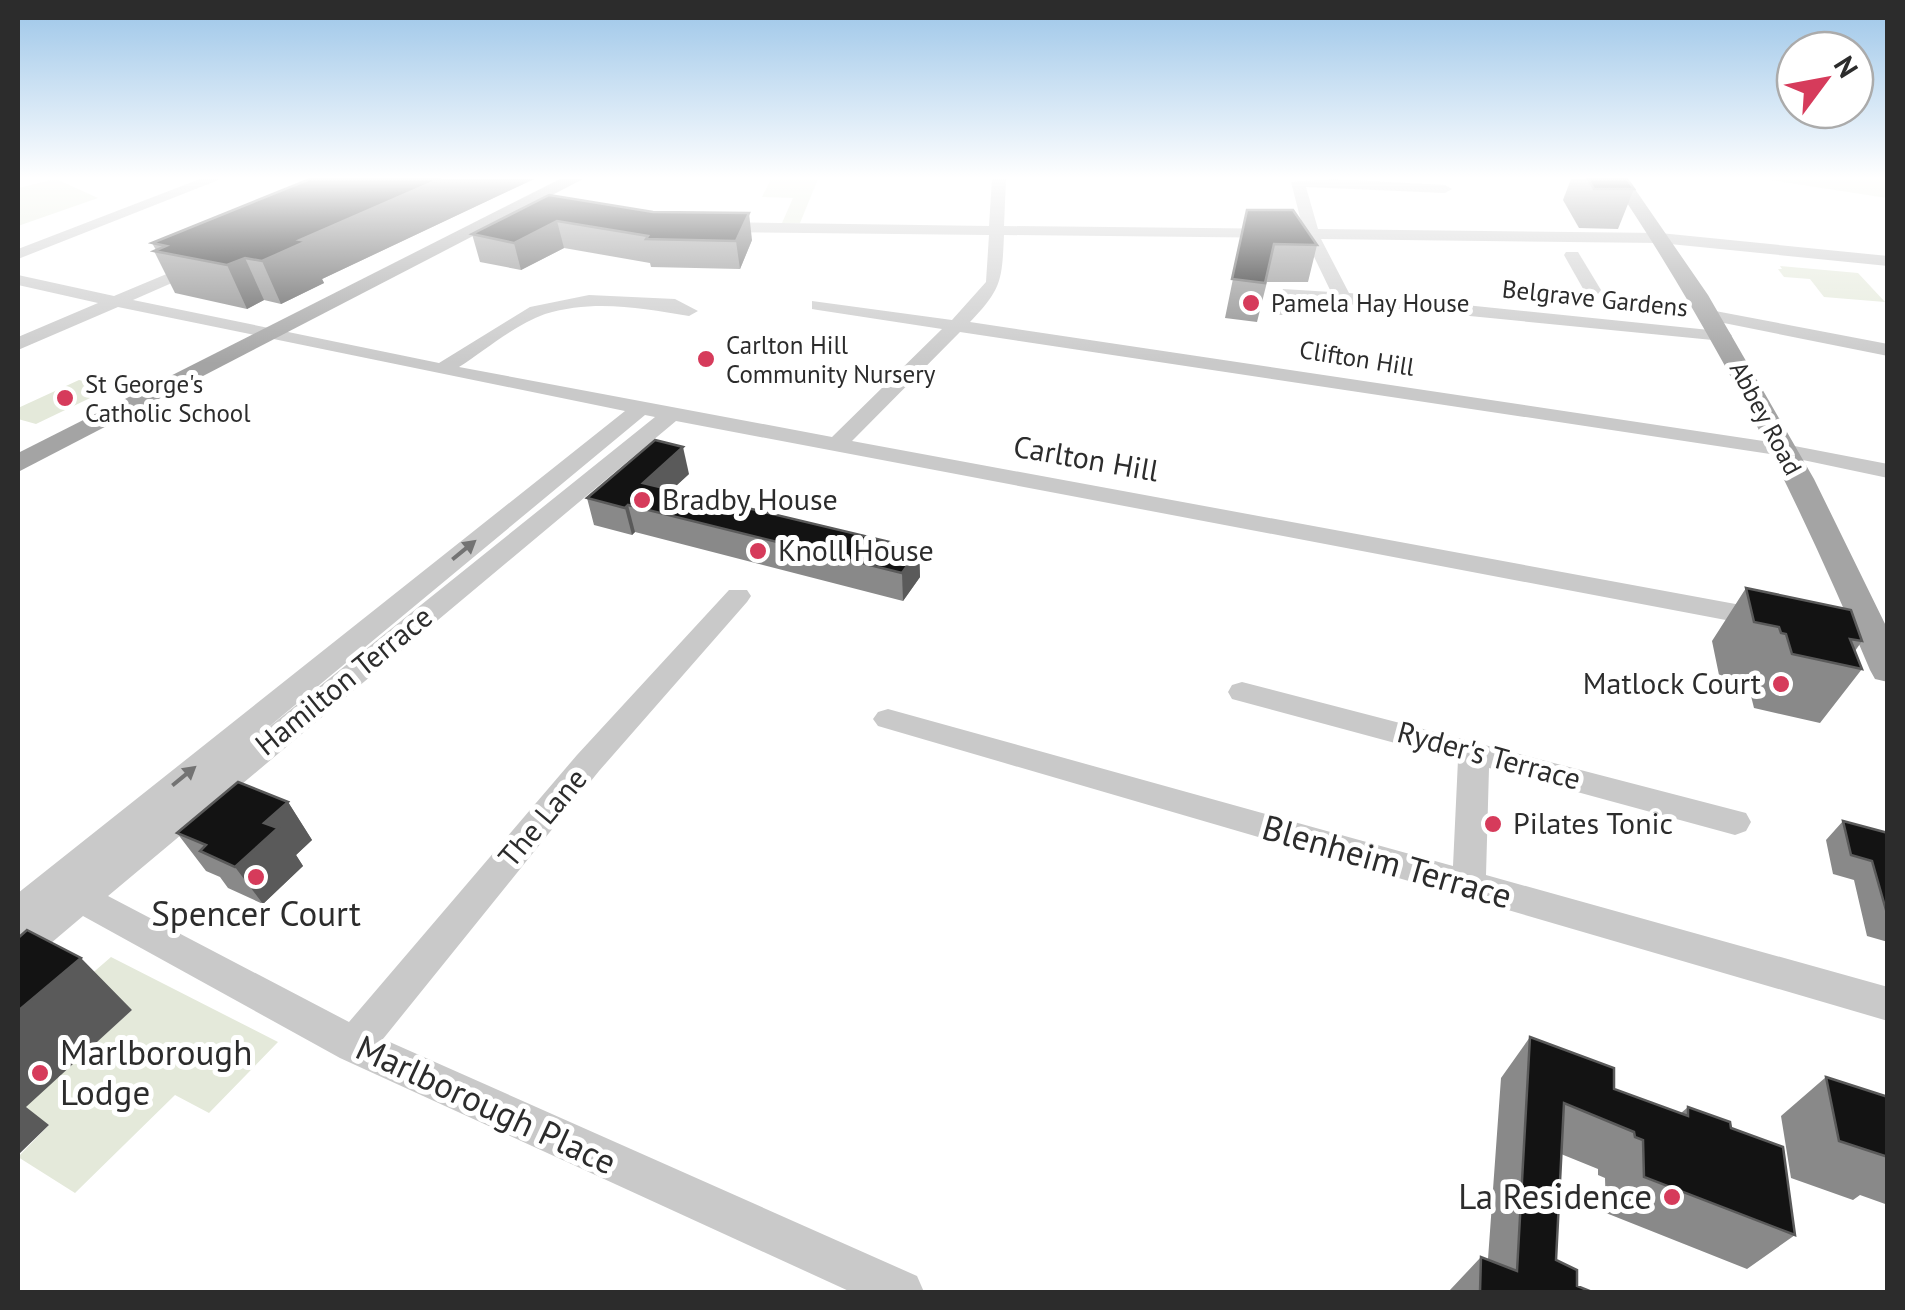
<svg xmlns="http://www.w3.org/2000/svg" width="1905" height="1310" font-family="'PT Sans',sans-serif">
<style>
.green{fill:#e4e9da}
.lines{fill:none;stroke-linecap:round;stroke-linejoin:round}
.minor{fill:#c9c9c9;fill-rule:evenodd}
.major{fill:#a4a4a4;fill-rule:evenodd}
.wall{fill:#898989}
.shaded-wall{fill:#5a5a5a}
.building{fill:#131313;stroke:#5a5a5a;stroke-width:2.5}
.oneway{fill:#737373}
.poi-dot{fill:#d63b5b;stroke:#fff;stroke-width:4}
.labels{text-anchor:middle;stroke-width:10;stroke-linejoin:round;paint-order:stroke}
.far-street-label{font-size:25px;fill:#2c2c2c;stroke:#fff}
.far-poi-label{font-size:25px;fill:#2c2c2c;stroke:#fff;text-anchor:start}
.street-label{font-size:30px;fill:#2c2c2c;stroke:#fff}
.poi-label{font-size:30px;fill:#2c2c2c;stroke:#fff;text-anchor:start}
.near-street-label{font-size:35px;fill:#2c2c2c;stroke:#fff}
.near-poi-label{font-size:35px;fill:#2c2c2c;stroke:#fff}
</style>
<rect width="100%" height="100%" fill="#fff"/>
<!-- green -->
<g class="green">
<path d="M56 179 98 198 18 226V188Z"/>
<path d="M771 179H818L800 223H782L793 198 762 197Z"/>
<path d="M1763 179H1887V198Z"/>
<path d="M1780 266 1858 273 1885 302 1824 297 1810 279 1784 277 1778 269H1782Z"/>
<path d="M79 380 111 388 36 424 18 419V408Z"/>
<path d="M111 957 278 1042 209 1113 175 1095 75 1193 18 1157 49 1125 23 1109 132 1010 81 983Z"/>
</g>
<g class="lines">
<!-- minor -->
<g class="minor">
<path d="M200 179H221L18 259V249Z"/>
<path d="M992 179H1006L1004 226 1303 229 1291 182 1333 179 1445 185 1452 189 1445 193 1306 187 1318 229 1660 233 1888 256V266L1660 243 1321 239 1349 293 1729 332 1732 336 1723 341 1296 299 1289 315H1277L1274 311 1283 289 1331 292 1305 238 1004 235C1002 280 1002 289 970 322L1784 444 1888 464V478L1784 456 960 332 852 441 1768 610 1781 619 1768 628 676 421 108 896 349 1022 577 755 729 590H747L751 596 747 602 599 771 383 1039 917 1276 924 1292H851L340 1058 83 916 31 960 18 965V893L625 411 118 307 18 350V337L98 303 18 285V275L114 296 200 260 208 265 206 268 133 300 439 363 530 307 589 295 675 299 698 311 689 316C642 308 594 299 545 314 516 324 485 350 459 367L832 437 942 329 818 310 812 309V301L952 320 986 282 989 235 715 232 707 227 715 222 989 226ZM645 415 655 417 259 735Z"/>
<path d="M1566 252H1578L1601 290 1598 294H1586L1564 255Z"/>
<path d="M1710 310 1888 344V356L1704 319 1701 315Z"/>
<path d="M1242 682 1746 813 1751 822 1746 831 1735 835 1489 768 1486 875 1888 987V1021L878 726 873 719 878 712 888 709 1453 866 1458 760 1232 699 1228 692 1232 685Z"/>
</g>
<!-- major -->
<g class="major">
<path d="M560 179H583L18 472V453Z"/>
<path d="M1611 179H1628L1708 295 1814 479 1888 630V682L1875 679 1870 670C1798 498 1716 334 1611 179Z"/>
</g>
</g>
<!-- wall -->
<g class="wall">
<path d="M310 179H534L322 279 324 283 281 304 264 300 247 309 175 293 154 251 156 250 152 243Z"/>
<path d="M1571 179H1627L1634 189 1618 229 1579 228 1563 200Z"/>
<path d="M549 195 752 240 740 269 651 267 650 263 564 248 521 270 480 262 472 234Z"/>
<path d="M1247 210 1317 245 1308 282H1267L1257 322 1225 318Z"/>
<path d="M689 474 671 490 919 549 920 577 903 601 635 532 632 535 594 525 587 498Z"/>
<path d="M1746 588 1862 641 1855 651 1862 669 1820 723 1754 708 1749 688 1744 687 1743 680 1719 675 1712 641Z"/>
<path d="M288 802 312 840 296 855 303 866 263 904 228 888 220 877 206 871 177 833Z"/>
<path d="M1843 821 1888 833V942L1867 936 1854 880 1833 874 1826 840Z"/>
<path d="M1530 1037 1614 1089 1681 1113 1688 1107 1731 1128 1795 1235 1747 1269 1606 1213 1605 1178 1598 1175V1169L1561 1154 1556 1260 1577 1286 1592 1292H1450V1290L1481 1257 1488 1259 1501 1078Z"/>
<path d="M1826 1077 1888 1097V1205L1860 1195 1853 1200 1791 1178 1781 1116Z"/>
</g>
<!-- shaded-wall -->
<g class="shaded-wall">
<path d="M440 179H534L322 279 324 283 281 304 262 261 300 240Z"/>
<path d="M749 213 752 240 740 269 736 241Z"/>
<path d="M557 221 564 248 521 270 514 243Z"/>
<path d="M245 258 264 300 247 309 227 265Z"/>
<path d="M683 447 689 474 649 511 643 483Z"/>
<path d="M628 505 635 532 632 535 625 508Z"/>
<path d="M919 549 920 577 903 601 902 573Z"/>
<path d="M288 802 312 840 296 855 303 866 263 904 235 867 264 823Z"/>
<path d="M81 958 132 1010 26 1107 49 1125 18 1155V1011Z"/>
</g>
<!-- building -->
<g class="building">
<path d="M310 179H440L300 240 307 241 262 261 245 258 227 265 154 251 166 246 152 243Z"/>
<path d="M1588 179H1627L1634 189H1594Z"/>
<path d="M549 195 653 212 749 213 736 241 646 239 648 236 557 221 514 243 472 234Z"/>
<path d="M1247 210H1293L1317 245 1274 244 1265 283 1232 279Z"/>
<path d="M655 440 683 447 643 483 919 549 902 573 628 505 625 508 587 498Z"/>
<path d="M1746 588 1851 610 1862 641 1850 639 1862 669 1792 654 1786 634 1781 633 1779 627 1754 622Z"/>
<path d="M238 782 288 802 264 823 278 828 235 867 200 851 206 845 177 833Z"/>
<path d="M1843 821 1888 833V917L1872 861 1851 855Z"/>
<path d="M27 930 81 958 18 1011V938Z"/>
<path d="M1530 1037 1614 1068V1089L1688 1116V1107L1730 1122 1731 1128 1783 1147 1795 1235 1644 1177 1643 1140 1635 1137 1634 1132 1564 1103 1556 1260 1577 1270V1286L1592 1292H1480L1481 1257 1517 1271Z"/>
<path d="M1826 1077 1888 1097V1157L1839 1141Z"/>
</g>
<!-- one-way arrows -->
<defs><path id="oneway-solid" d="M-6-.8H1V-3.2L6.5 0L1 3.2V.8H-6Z" transform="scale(2.5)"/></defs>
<g class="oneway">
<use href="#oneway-solid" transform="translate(464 550) rotate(-39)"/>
<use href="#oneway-solid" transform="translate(184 776) rotate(-39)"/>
</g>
<!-- sky -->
<linearGradient id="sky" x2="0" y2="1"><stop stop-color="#9bc5e8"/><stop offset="0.49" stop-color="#fff"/><stop offset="1" stop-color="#fff" stop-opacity="0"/></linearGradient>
<rect width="1905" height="363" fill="url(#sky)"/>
<!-- markers -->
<g class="poi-dot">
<circle cx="1251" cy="303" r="10"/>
<circle cx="706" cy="359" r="10"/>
<circle cx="65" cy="398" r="10"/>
<circle cx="642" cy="500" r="10"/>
<circle cx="758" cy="551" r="10"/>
<circle cx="1781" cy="684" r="10"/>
<circle cx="1493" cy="824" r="10"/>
<circle cx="256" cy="877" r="10"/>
<circle cx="40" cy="1073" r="10"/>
<circle cx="1672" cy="1197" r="10"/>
</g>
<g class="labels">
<!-- far-street labels -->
<g class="far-street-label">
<text transform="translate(1595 298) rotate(6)" y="9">Belgrave Gardens</text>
<text transform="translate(1357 358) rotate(9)" y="9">Clifton Hill</text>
<text transform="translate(1766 418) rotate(62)" y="9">Abbey Road</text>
</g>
<!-- far-poi labels -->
<g class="far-poi-label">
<text x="1271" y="312">Pamela Hay House</text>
<text x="726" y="354">Carlton Hill<tspan x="726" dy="29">Community Nursery</tspan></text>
<text x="85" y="393">St George's<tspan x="85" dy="29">Catholic School</tspan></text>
</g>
<!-- street labels -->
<g class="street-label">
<text transform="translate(1086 459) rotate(10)" y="10">Carlton Hill</text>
<text transform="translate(344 681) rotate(-39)" y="10">Hamilton Terrace</text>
<text transform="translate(1489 756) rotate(15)" y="10">Ryder's Terrace</text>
<text transform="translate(543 818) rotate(-50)" y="10">The Lane</text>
</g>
<!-- poi labels -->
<g class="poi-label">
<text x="662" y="510">Bradby House</text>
<text x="778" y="561">Knoll House</text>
<text x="1761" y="694" text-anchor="end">Matlock Court</text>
<text x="1513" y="834">Pilates Tonic</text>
</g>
<!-- near-street labels -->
<g class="near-street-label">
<text transform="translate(1387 862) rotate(16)" y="12">Blenheim Terrace</text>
<text transform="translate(486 1105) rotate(25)" y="12">Marlborough Place</text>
</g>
<!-- near-poi labels -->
<g class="near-poi-label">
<text x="256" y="926">Spencer Court</text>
<text x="60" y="1065" text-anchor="start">Marlborough<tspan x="60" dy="40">Lodge</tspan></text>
<text x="1652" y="1209" text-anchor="end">La Residence</text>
</g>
</g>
<!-- border -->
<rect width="1905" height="1310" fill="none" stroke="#2c2c2c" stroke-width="40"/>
<!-- north arrow -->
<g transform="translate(1825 80) rotate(58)"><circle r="48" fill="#ffffff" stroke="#ababab" stroke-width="2.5"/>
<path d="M0-8L18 38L0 25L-18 38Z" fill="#d63b5b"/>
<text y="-15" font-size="28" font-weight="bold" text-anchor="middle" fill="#2c2c2c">N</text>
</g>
</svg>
